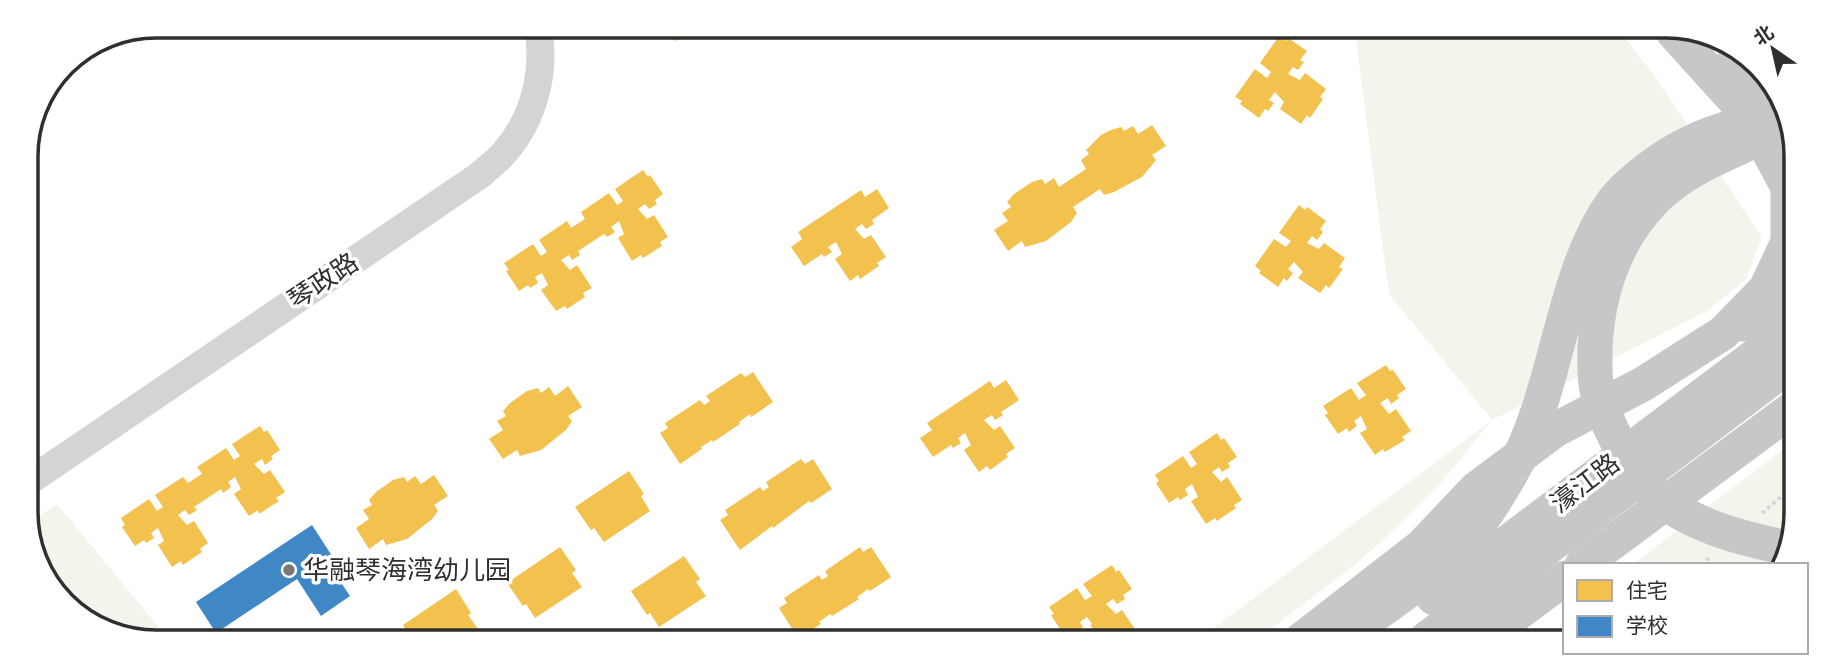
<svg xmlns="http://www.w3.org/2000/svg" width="1822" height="668" font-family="Mulish,'Noto Sans SC',sans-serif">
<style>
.green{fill:#f1f5ec}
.homes{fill:#f2c14e}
.schools{fill:#3f88c5}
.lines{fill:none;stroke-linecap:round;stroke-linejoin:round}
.path{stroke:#d4d4d4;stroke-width:3.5;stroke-dasharray:3.5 3.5;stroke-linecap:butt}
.minor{stroke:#d4d4d4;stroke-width:28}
.major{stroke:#c7c7c7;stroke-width:35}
.poi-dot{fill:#787878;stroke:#fff;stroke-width:2.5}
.labels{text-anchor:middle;stroke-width:7;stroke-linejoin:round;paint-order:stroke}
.street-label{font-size:26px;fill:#2f2f2f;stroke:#fff}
.poi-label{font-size:26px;fill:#2f2f2f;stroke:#fff;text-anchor:start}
.rim{fill:none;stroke:#2f2f2f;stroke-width:3.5}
</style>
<rect width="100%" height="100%" fill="#fff"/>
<!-- green -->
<g class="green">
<path d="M1355 32 1621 33 1655 76 1762 237 1746 279 1707 311 1492 420 1439 485 1379 544 1347 571 1256 640 1199 639 1492 420 1389 294Z"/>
<path d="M1790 444 1789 553 1780 565H1632Z"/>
<path d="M57 504 165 635H166H115L58 597 29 536V523Z"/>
</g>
<!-- homes -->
<g class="homes">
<path d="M666 28H668L701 29 685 39 683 36 675 41Z"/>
<path d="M1279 36 1286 41 1288 38 1307 51 1300 60 1304 62 1298 70 1293 67 1288 74 1300 80 1305 73 1326 89 1320 97 1323 99 1310 118 1307 115 1301 124 1280 109 1284 102 1275 92 1269 100 1274 103 1268 111 1265 109 1259 118 1240 104 1242 101 1235 97 1255 69 1267 78 1271 72 1260 63Z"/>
<path d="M1152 125 1166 146 1152 155 1156 160 1142 177 1114 192 1104 195 1100 189 1073 207 1077 213 1071 222 1046 241 1025 247 1022 241 1008 251 994 230 1008 221 1002 213 1011 207 1007 202 1014 194 1032 182 1042 179 1045 184 1054 178 1059 187 1086 169 1081 160 1089 154 1086 150 1101 135 1111 130 1121 127 1124 131 1133 126 1138 134Z"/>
<path d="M643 170 648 177 650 175 663 194 655 200 657 204 649 209 645 204 638 209 647 219 654 215 668 237 660 242 662 246 643 258 641 255 632 261 618 238 624 234 619 221 611 227 615 232 607 237 604 234 578 251 580 255 572 260 569 255 561 260 570 270 577 265 592 288 583 293 585 297 567 309 565 306 556 311 541 290 548 285 542 273 535 277 538 283 530 288 528 285 519 291 506 271 509 270 504 263 533 244 541 256 547 252 539 240 567 221 571 228 585 219 581 212 609 193 617 205 623 201 615 189Z"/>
<path d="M877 189 889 208 872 220 874 224 866 229 862 224 855 229 864 239 871 235 886 257 877 263 879 266 860 279 858 275 850 281 835 259 842 254 836 242 828 247 832 252 824 257 822 254 804 266 791 247 802 239 798 232 861 190 865 197Z"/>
<path d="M1299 205 1305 210 1307 207 1326 221 1320 229 1323 232 1317 240 1312 236 1307 243 1319 249 1324 243 1345 258 1339 267 1343 269 1329 288 1326 285 1320 293 1298 278 1303 272 1294 262 1288 269 1293 273 1287 281 1284 278 1278 287 1259 273 1261 271 1255 266 1274 239 1286 247 1291 241 1279 233Z"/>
<path d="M1386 365 1390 371 1393 370 1406 389 1397 395 1399 398 1391 404 1388 398 1380 403 1389 414 1396 409 1411 431 1402 437 1405 440 1385 452 1383 449 1375 455 1360 433 1367 429 1361 416 1354 421 1357 426 1349 432 1347 428 1338 434 1325 415 1328 413 1323 406 1351 388 1359 400 1366 395 1357 383Z"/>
<path d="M753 372 773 402 751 417 750 414 739 422 740 424 713 442 712 440 701 447 702 449 680 464 660 433 668 428 665 423 700 400 704 405 710 401 706 396 741 373 745 377Z"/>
<path d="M1006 380 1019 400 1001 412 1003 415 995 420 992 415 984 420 994 430 1000 426 1015 448 1006 454 1008 457 990 470 987 466 979 472 964 450 971 445 965 433 958 438 961 443 953 448 951 445 933 457 920 438 932 430 927 423 990 381 994 388Z"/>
<path d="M568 386 582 407 568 416 572 421 566 430 541 450 520 456 517 450 503 459 489 439 503 430 497 421 506 416 503 411 510 403 527 391 538 388 541 393 549 387 555 396Z"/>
<path d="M260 426 264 432 267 430 280 450 271 456 273 459 265 465 262 459 254 464 264 474 270 470 285 492 276 498 279 501 259 514 258 510 249 516 234 494 241 489 235 477 228 482 231 487 223 493 221 489 194 507 197 510 189 515 185 510 178 515 187 525 194 521 208 543 200 549 202 552 183 565 181 561 172 567 158 545 164 541 158 528 151 533 154 538 146 543 144 540 135 546 122 527 125 525 121 518 149 499 157 511 163 507 155 495 183 477 188 483 202 474 197 467 226 448 234 460 240 456 232 444Z"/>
<path d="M1217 433 1221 440 1224 438 1237 457 1228 463 1230 467 1222 472 1219 467 1212 472 1221 482 1227 477 1242 500 1234 505 1236 508 1217 521 1215 518 1206 524 1191 501 1198 497 1192 484 1185 489 1188 495 1180 500 1178 497 1169 503 1156 483 1159 481 1155 475 1183 456 1191 468 1197 464 1189 452Z"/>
<path d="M801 459 805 464 813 459 832 489 811 503 809 501 773 528 772 526 740 550 720 520 728 515 725 510 760 487 763 491 769 487 766 482Z"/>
<path d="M629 471 644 494 641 496 650 511 604 542 594 528 591 530 575 507Z"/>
<path d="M434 475 448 496 434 505 438 511 432 519 407 539 386 545 383 539 369 549 356 528 369 519 363 510 372 505 369 500 376 492 393 480 404 477 407 482 415 476 421 484Z"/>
<path d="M560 547 576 570 572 573 582 587 535 618 526 604 523 606 507 583Z"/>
<path d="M860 547 863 552 871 547 891 577 870 591 868 589 857 597 859 599 832 616 830 614 819 622 821 624 798 638 779 608 787 603 784 598 819 575 822 580 828 576 825 571Z"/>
<path d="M684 556 700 579 696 582 706 596 659 627 650 613 647 615 631 591Z"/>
<path d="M1112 565 1116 572 1119 570 1132 589 1123 595 1125 599 1117 604 1113 599 1106 604 1116 614 1122 610 1137 632 1128 637 1130 639H1090L1086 634 1093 629 1090 625 1092 624 1087 617 1080 622 1083 627 1075 632 1073 629 1064 635 1051 615 1054 614 1049 607 1077 588 1085 600 1092 596 1083 584Z"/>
<path d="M456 589 471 613 468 615 478 629 466 636H410L403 625Z"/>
</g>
<!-- schools -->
<path class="schools" d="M312 525 332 556 326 560 350 596 321 616 297 579 216 633 196 602Z"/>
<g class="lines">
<!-- path -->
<g class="path">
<path d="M1762 513 1790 489"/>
<path d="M1701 565 1711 556"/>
</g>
<!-- minor -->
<path class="minor" d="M28 482 480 175C488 167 498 161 505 152 534 118 546 72 538 28"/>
<!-- major -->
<g class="major">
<path d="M1674 33 1750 117 1768 132"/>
<path d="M1735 52 1786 120"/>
<path d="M1772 132C1733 152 1688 166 1656 198 1616 238 1598 291 1595 347 1595 361 1594 376 1597 390 1602 411 1611 429 1621 449 1630 464 1639 479 1652 492 1688 525 1742 539 1789 548"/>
<path d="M1742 324 1792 300"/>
<path d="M1582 565 1791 410"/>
<path d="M1434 598 1792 328"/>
<path d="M1301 640 1422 546 1476 489 1555 430 1643 384 1723 333 1766 289 1788 242V187L1750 117"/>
<path d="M1340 640C1379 611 1424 583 1458 548 1479 527 1495 501 1510 475 1559 392 1559 278 1613 202 1624 187 1641 174 1656 163 1695 135 1737 122 1785 117"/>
<path d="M1425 640 1792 363"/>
<path d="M1480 641 1565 578"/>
</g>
</g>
<!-- markers -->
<circle class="poi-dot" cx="289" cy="570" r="7"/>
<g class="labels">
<!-- street labels -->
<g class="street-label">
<text transform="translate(323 281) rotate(-34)" y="9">琴政路</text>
<text transform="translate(1585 483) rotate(-37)" y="9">濠江路</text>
</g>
<!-- poi labels -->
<g class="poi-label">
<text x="303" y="579">华融琴海湾幼儿园</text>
</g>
</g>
<!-- crop -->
<path d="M0 0H1822V668H0ZM156 38H1666A118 118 0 0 1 1784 156V512A118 118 0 0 1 1666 630H156A118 118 0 0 1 38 512V156A118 118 0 0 1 156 38Z" fill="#fff" fill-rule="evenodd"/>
<path class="rim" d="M156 38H1666A118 118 0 0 1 1784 156V512A118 118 0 0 1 1666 630H156A118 118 0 0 1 38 512V156A118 118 0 0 1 156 38Z"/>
<!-- legend -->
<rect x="1563" y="563" width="245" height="91" fill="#ffffff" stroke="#acacac" stroke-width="2"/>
<rect x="1577" y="580" width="35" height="21" fill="#f2c14e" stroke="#acacac" stroke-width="2"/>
<text x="1626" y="598" font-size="21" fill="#2f2f2f">住宅</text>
<rect x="1577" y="616" width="35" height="21" fill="#3f88c5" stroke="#acacac" stroke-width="2"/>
<text x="1626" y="633" font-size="21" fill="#2f2f2f">学校</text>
<!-- north arrow -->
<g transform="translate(1773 49) rotate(326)" stroke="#ffffff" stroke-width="5" paint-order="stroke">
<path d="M0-5L12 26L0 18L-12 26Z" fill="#2f2f2f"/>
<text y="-10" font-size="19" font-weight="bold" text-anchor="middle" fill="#2f2f2f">北</text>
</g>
</svg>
